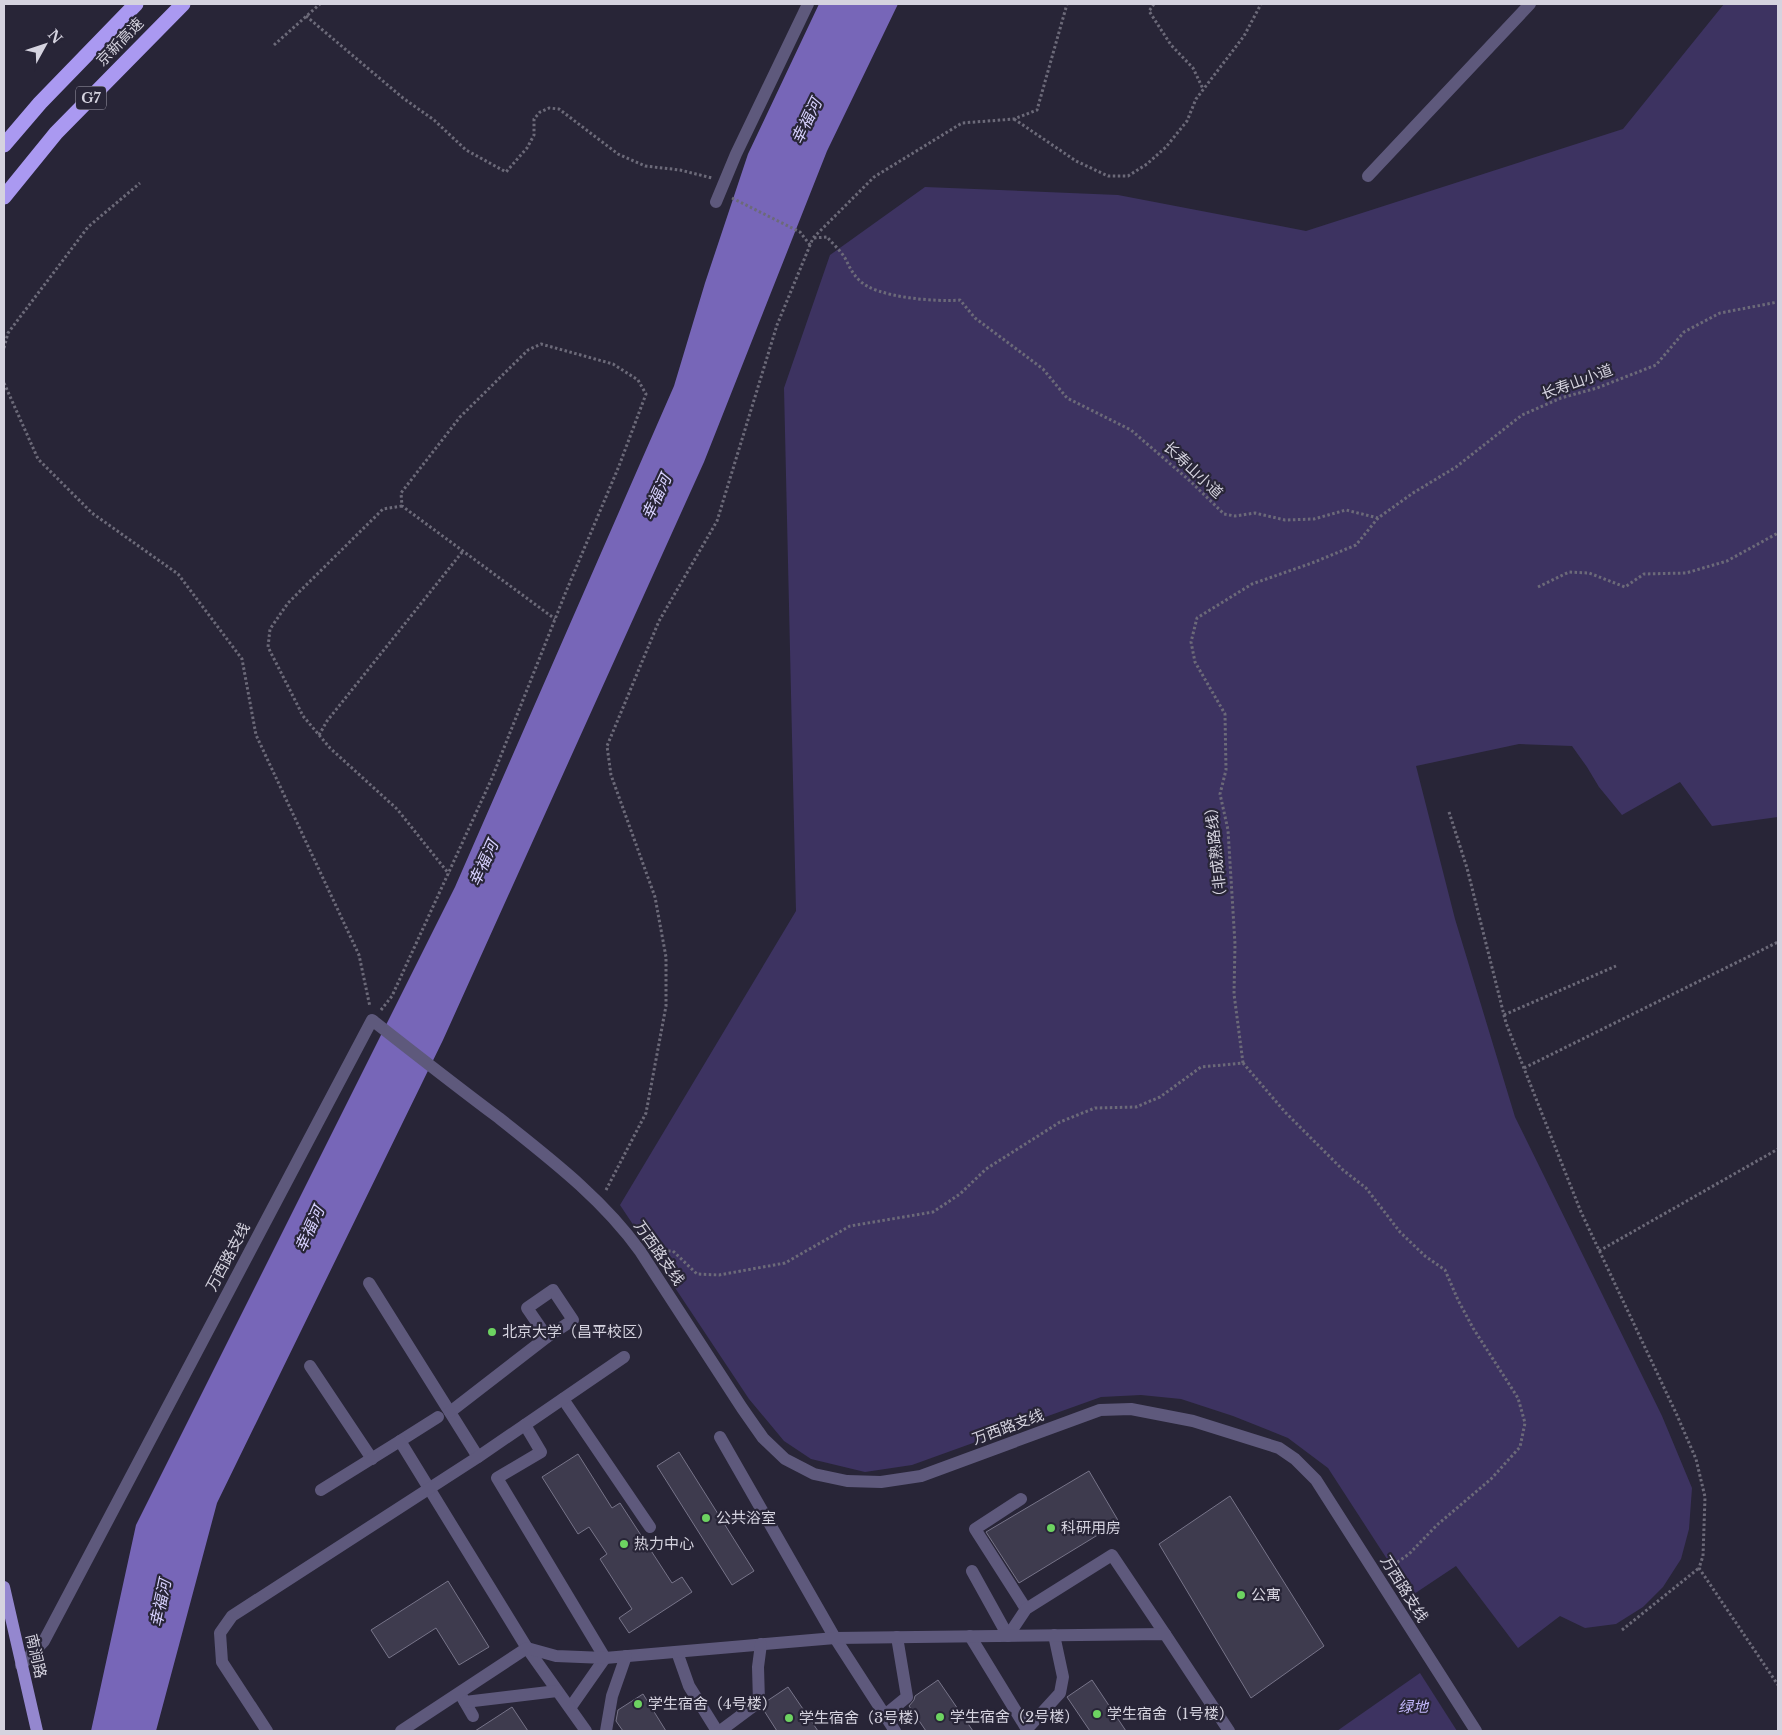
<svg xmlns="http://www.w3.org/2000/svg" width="1782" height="1735" font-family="'Libre Baskerville','Noto Sans SC',serif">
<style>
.green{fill:#3d3361}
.water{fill:#7766b8}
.building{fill:#3e3b4e;stroke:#777489}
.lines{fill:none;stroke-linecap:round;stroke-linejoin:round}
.path{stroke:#6c6a79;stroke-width:3;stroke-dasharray:2.5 2.5;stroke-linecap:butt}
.minor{stroke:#5e597c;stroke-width:12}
.major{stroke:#9487cf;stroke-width:12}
.highway{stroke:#aa99f1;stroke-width:15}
.poi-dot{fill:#6dd361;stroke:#282537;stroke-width:2}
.labels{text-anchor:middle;stroke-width:4.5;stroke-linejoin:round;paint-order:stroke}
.shield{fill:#282537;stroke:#a19fad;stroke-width:1}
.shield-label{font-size:14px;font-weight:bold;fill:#d5d3df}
.street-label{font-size:15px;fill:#d5d3df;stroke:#282537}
.poi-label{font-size:15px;fill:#d5d3df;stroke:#282537;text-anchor:start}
.park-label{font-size:15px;font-style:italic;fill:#c2b7fa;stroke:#282537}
.water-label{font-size:16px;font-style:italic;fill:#d7d1fe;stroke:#282537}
</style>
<rect width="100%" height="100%" fill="#282537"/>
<!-- green -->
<g class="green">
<path d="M1724 4H1778V817L1712 826 1680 782 1622 815 1599 787 1587 767 1572 746 1519 744 1416 766 1455 919 1515 1117 1662 1416 1692 1488 1689 1529 1681 1559 1663 1587 1643 1607 1616 1624 1585 1628 1560 1616 1518 1648 1456 1566 1411 1596 1328 1468 1288 1438 1233 1416 1181 1399 1141 1395 1101 1397 912 1465 865 1472 811 1459 784 1441 749 1399 620 1205 796 911 784 388 830 255 925 187 1118 195 1306 231 1623 129Z"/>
<path d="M1420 1673 1457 1731H1337Z"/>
</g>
<!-- water -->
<path class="water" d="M819 4H898L827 151 704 462 443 1040 217 1503 156 1731H91L136 1525 455 887 674 386 705 283 748 154Z"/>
<!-- building -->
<g class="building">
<path d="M679 1452 754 1571 732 1585 657 1466Z"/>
<path d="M578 1454 612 1508 620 1503 672 1583 682 1577 692 1592 629 1633 619 1618 632 1609 600 1559 607 1554 589 1527 578 1534 542 1477Z"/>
<path d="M1089 1471 1119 1522 1019 1583 986 1532Z"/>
<path d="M1230 1496 1324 1646 1251 1698 1159 1544Z"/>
<path d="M448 1581 489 1647 459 1665 436 1628 389 1658 371 1630Z"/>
<path d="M938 1680 973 1731H926L909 1706 914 1700 915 1696Z"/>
<path d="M1092 1680 1126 1731H1090L1067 1697Z"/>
<path d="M788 1687 818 1731H777L763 1709 766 1706 767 1701Z"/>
<path d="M643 1694 666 1731H623L616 1721 618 1710Z"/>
<path d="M512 1707 528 1731H475Z"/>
</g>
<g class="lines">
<!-- path -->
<g class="path">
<path d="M1154 4 1149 11 1171 45 1193 68 1203 89"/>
<path d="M306 16 403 98 434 120 466 150 506 172 527 148 534 135V119L540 112 549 108 559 109 618 154 645 166 680 170 712 178"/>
<path d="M274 45 320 4"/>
<path d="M1014 119 1076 161 1108 176H1128L1147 164 1166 147 1187 121 1196 99 1244 36 1261 4"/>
<path d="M732 198 800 232 810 245"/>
<path d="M814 238 827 237C832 243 840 250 845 258 849 266 852 273 859 280 876 298 937 302 960 300L975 318 1043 369 1067 398 1131 430 1190 481 1224 514 1235 516 1255 513 1285 520 1314 519 1346 510 1378 518 1413 493 1456 467 1522 415 1561 398 1597 388 1656 365 1684 332 1720 313 1778 302"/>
<path d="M4 348 8 333 88 227 140 183"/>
<path d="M4 383 38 459 92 513 178 574 242 659 256 735 359 955 370 1007"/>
<path d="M402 506 383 509 288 603 270 629 268 647 303 716 330 748 397 809 449 874"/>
<path d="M1538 587 1569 572 1589 573 1625 587 1644 574 1686 573 1727 561 1778 533"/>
<path d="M319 735 327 721 463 551"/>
<path d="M1449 812 1467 868 1506 1023 1581 1212 1676 1413 1696 1459 1705 1497 1703 1556 1699 1568 1778 1685"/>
<path d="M381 1010 392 996 492 778 565 594 619 466 646 394 638 380 613 364 541 344 528 350 460 417 401 493 402 506 555 619"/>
<path d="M1504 1015 1616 966"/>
<path d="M1243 1063 1234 994 1235 944 1228 830 1220 794 1226 770 1225 714 1195 662 1191 642 1197 618 1252 584 1312 563 1356 545 1378 518"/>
<path d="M1524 1068 1778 942"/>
<path d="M606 1190 646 1113 666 1006V957L655 897 611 775 607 746 659 621 717 521 777 325 813 238 874 177 962 123 1014 119 1037 110 1067 4"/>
<path d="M658 1251H673L697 1274 719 1275 785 1263 850 1226 933 1212 960 1194 986 1169 1060 1122 1095 1108 1136 1107 1160 1097 1201 1067 1243 1063 1285 1112 1343 1170 1366 1188 1400 1232 1425 1256 1445 1270 1458 1300 1473 1328 1518 1398 1525 1423 1520 1447 1491 1479 1437 1525 1409 1554 1389 1568"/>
<path d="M1599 1251 1778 1149"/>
<path d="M1622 1630 1699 1568"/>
</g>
<!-- minor -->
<g class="minor">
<path d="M1368 176 1530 4"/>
<path d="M716 202 736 154 808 4"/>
<path d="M369 1283 478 1457"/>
<path d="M553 1290 573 1320 547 1337 527 1308Z"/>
<path d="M310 1366 372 1459"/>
<path d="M563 1399 650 1527"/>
<path d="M450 1412 547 1337"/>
<path d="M525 1425 541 1452 497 1478 605 1658 570 1708"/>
<path d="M720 1437 835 1638 895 1731"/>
<path d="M400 1441 438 1417"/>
<path d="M321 1490 400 1441 527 1648 586 1731"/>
<path d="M1021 1499 975 1529 1026 1609"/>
<path d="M972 1571 1008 1636 1026 1609 1112 1555 1165 1634"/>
<path d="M970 1636 1028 1731"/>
<path d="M677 1652 689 1686 717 1731"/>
<path d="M21 1665 44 1641 372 1020C414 1053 456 1086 499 1118 549 1158 602 1198 640 1251L742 1408 763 1438 785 1459 814 1474 847 1481 881 1482 921 1476 1100 1410 1131 1409 1193 1421 1279 1448 1295 1459 1316 1480 1476 1731"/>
<path d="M462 1697 473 1716"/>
<path d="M465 1702 557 1691"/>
<path d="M885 1715 907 1697 897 1637"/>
<path d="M1027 1729 1060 1693 1063 1677 1054 1635"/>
<path d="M267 1731 222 1662 220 1633 232 1616 478 1457 624 1357"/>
<path d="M401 1731 527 1648 556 1656 605 1658 835 1638 1165 1634 1229 1731"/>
<path d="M606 1731 612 1696 626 1656"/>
<path d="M720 1731 759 1702 758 1667 761 1644"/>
</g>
<!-- major -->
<path class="major" d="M4 1587 37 1731"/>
<!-- highway -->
<g class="highway">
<path d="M4 145 40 103 136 4"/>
<path d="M4 197 56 133 183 4"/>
</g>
</g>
<!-- markers -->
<g class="poi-dot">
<circle cx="492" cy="1332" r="5"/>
<circle cx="706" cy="1518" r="5"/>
<circle cx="1051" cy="1528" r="5"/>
<circle cx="624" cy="1544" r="5"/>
<circle cx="1241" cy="1595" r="5"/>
<circle cx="638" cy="1704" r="5"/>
<circle cx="1097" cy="1714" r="5"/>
<circle cx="940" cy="1717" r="5"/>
<circle cx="789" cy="1718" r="5"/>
</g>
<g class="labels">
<!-- shield labels -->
<rect class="shield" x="76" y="86.5" width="30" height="23" rx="4"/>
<g class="shield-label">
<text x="91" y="103">G7</text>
</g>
<!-- street labels -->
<g class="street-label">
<text transform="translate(120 42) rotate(-46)" y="5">京新高速</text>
<text transform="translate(1577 382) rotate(-20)" y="5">长寿山小道</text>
<text transform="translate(1193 470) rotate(43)" y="5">长寿山小道</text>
<text transform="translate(1216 852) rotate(-96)" y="5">（非成熟路线）</text>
<text transform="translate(659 1253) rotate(55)" y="5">万西路支线</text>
<text transform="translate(228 1257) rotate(-62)" y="5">万西路支线</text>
<text transform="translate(1008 1427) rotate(-20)" y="5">万西路支线</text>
<text transform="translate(1404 1589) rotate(58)" y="5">万西路支线</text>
<text transform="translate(36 1656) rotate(77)" y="5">南涧路</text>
</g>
<!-- poi labels -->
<g class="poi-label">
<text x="502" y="1337">北京大学（昌平校区）</text>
<text x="716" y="1523">公共浴室</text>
<text x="1061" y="1533">科研用房</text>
<text x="634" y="1549">热力中心</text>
<text x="1251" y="1600">公寓</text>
<text x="648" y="1709">学生宿舍（4号楼）</text>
<text x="1107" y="1719">学生宿舍（1号楼）</text>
<text x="950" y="1722">学生宿舍（2号楼）</text>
<text x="799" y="1723">学生宿舍（3号楼）</text>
</g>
<!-- park labels -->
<g class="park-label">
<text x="1413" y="1712">绿地</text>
</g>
<!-- water labels -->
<g class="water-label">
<text transform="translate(806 121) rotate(-64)" y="6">幸福河</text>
<text transform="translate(656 497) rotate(-65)" y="6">幸福河</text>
<text transform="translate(483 863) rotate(-65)" y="6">幸福河</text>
<text transform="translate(309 1229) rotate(-65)" y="6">幸福河</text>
<text transform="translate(160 1603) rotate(-78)" y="6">幸福河</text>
</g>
</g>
<!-- border -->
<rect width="1782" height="1735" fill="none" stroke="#d5d3df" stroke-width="10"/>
<!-- north arrow -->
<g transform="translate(45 45) rotate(50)" stroke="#282537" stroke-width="4" paint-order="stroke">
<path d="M0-4L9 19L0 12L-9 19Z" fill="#d5d3df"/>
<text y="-8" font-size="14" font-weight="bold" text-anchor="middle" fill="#d5d3df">N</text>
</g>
</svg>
